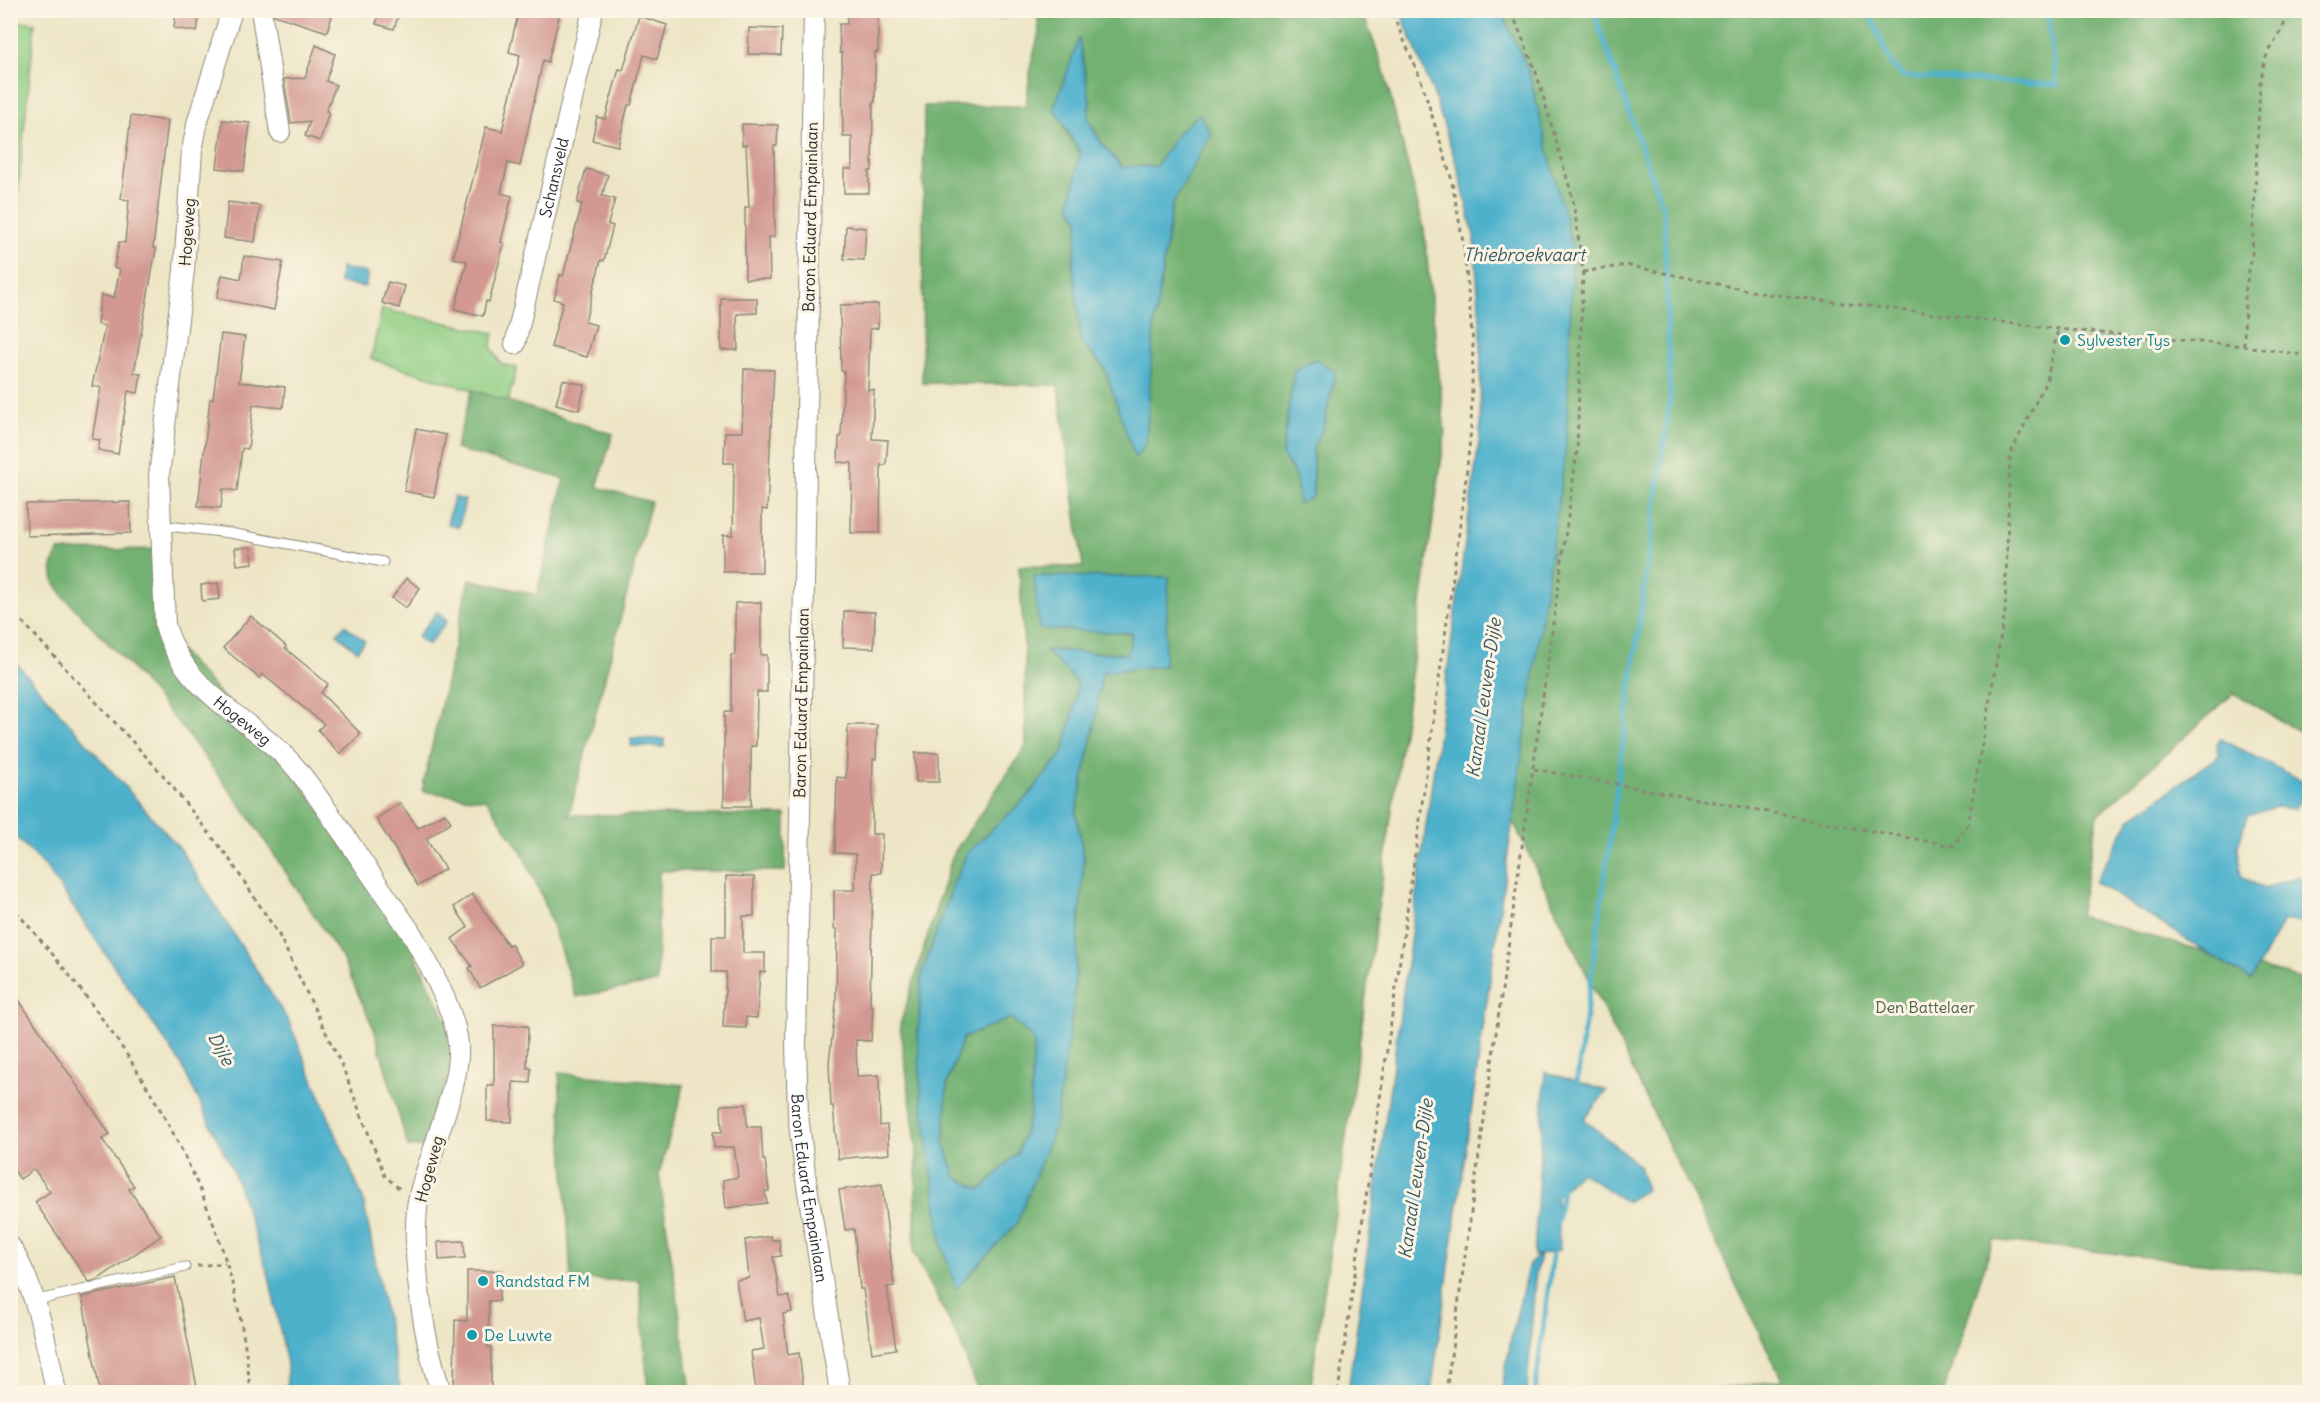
<svg xmlns="http://www.w3.org/2000/svg" width="2320" height="1403" font-family="Delius,sans-serif">
<style>
.green{fill:#8fce84;stroke:#5d7c58;stroke-width:1.5}
.forest{fill:#73b172;stroke:#4f6e4e;stroke-width:1.5;fill-rule:evenodd}
.water{fill:#4db1cc;stroke:#3c6e7c;stroke-width:1.5;fill-rule:evenodd}
.lines{fill:none;stroke-linecap:round;stroke-linejoin:round}
.stream{stroke:#4db1cc;stroke-width:5}
.building{fill:#d29891}
.lane-casing{stroke:#8c8878;stroke-width:11}
.street-casing{stroke:#8c8878;stroke-width:22}
.path{stroke:#8c8878;stroke-width:3;stroke-dasharray:4.5 4.5;stroke-linecap:butt}
.lane{stroke:#fff;stroke-width:9}
.street{stroke:#fff;stroke-width:20}
.culture-dot{fill:#0f9aa8;stroke:#fcf5e5;stroke-width:2}
.labels{text-anchor:middle;stroke-width:6;stroke-linejoin:round;paint-order:stroke}
.street-label{font-size:16px;fill:#2b2b2b;stroke:#fcf5e5}
.culture-label{font-size:16px;fill:#0d838f;stroke:#fcf5e5;text-anchor:start}
.park-label{font-size:16px;fill:#495c46;stroke:#fcf5e5}
.water-label{font-size:18px;font-style:italic;fill:#375a63;stroke:#fcf5e5}
</style>
<rect width="100%" height="100%" fill="#fcf5e5"/>
<filter id="ink" filterUnits="userSpaceOnUse"><feTurbulence type="fractalNoise" baseFrequency=".0167" numOctaves="2"/><feDisplacementMap in="SourceGraphic" scale="12" xChannelSelector="R" yChannelSelector="G"/><feConvolveMatrix kernelMatrix="1 2 1 2 8 2 1 2 1" color-interpolation-filters="sRGB"/></filter>
<filter id="wash" filterUnits="userSpaceOnUse"><feTurbulence type="fractalNoise" baseFrequency=".008" numOctaves="4" result="noise"/><feDisplacementMap in="SourceGraphic" scale="24" xChannelSelector="R" yChannelSelector="G"/><feGaussianBlur stdDeviation="1.35" result="paint"/><feColorMatrix in="noise" values="0 0 0 0 0 0 0 0 0 0 0 0 0 0 0 0 0 1.4 0 .05"/><feComposite in="paint" operator="in"/></filter>
<g filter="url(#wash)">
<rect width="100%" height="100%" fill="#ede5c5"/>
<!-- green -->
<g class="green">
<path d="M940 11H1006V18L940 17Z"/>
<path d="M10 21 35 23 15 219 10 218Z"/>
<path d="M382 309 494 333 491 347 501 364 517 368 508 401 371 359Z"/>
</g>
<!-- forest -->
<g class="forest">
<path d="M1037 11H1362L1382 64 1424 229 1445 434 1310 1392H978L959 1340 914 1253 917 1151 900 1025 953 854 1026 746 1025 662 1019 566 1083 567 1058 385 922 383 924 106H1026L1031 64 1039 33ZM1090 101 1088 119 1102 144 1122 167 1156 166 1178 133H1211L1172 205 1135 457 1104 367 1081 343 1073 265 1079 220 1070 206 1080 153 1063 126ZM1316 359 1323 428 1313 447V497L1299 503C1296 479 1298 475 1282 455L1294 370ZM1132 633 1164 666 1102 672 1095 723 1076 813 1084 858 1073 1009 1017 1223 942 1245 921 1094 918 1033 922 973 954 882 967 853 1028 796 1063 753 1075 705 1077 682 1046 650 1129 654Z"/>
<path d="M1499 11H2309V738L2234 693 2098 815 2079 916 2309 981V1275L1993 1240 1944 1392H1697L1782 1380 1508 811Z"/>
<path d="M472 390 613 434 597 487 651 502 569 815H786L785 871H659L657 982 576 997 544 901 522 853 487 800 422 791 469 579 537 595 564 479 455 449Z"/>
<path d="M155 549 161 631 292 770 406 937 448 1023 449 1072 428 1147H408L374 1029 341 956 248 815 184 730 129 665 64 597 54 582 52 566 58 551Z"/>
<path d="M1011 1018 1034 1040 1030 1115 1018 1152 982 1190 956 1177 944 1143 947 1083 963 1038Z"/>
<path d="M559 1073 684 1085 659 1174 691 1392H648L639 1280H571Z"/>
</g>
<!-- water -->
<g class="water">
<path d="M1400 11H1501L1528 69 1573 250 1566 448 1431 1392H1348L1480 434 1481 335 1474 236 1458 169 1434 95Z"/>
<path d="M1079 39 1090 101 1088 119 1102 144 1122 167 1156 166 1178 133 1199 114 1211 133 1172 205 1154 327 1146 443 1135 458 1104 367 1081 343 1073 265 1079 220 1070 206 1080 153 1054 108Z"/>
<path d="M341 268 368 273 365 287 339 283Z"/>
<path d="M1316 359 1336 372 1323 429 1313 447V497L1298 504C1298 481 1296 473 1282 455L1294 370Z"/>
<path d="M454 497 465 500 459 527 447 524Z"/>
<path d="M1034 576 1169 577 1164 666 1102 672 1095 723 1076 813 1084 858 1073 1009 1055 1126 1017 1223 956 1289 942 1245 921 1094 918 1033 922 973 954 882 967 853 1028 796 1063 753 1075 705 1077 682 1045 650 1128 654 1132 633 1039 629ZM1011 1018 1034 1040 1030 1115 1018 1152 981 1190 956 1177 944 1143 947 1083 963 1038Z"/>
<path d="M437 612 447 621 428 645 417 637Z"/>
<path d="M345 625 365 641 357 651 337 634Z"/>
<path d="M10 656 180 849 289 1022 363 1199 401 1392H287V1364L269 1276 233 1171 181 1064 46 867 11 832Z"/>
<path d="M631 738 664 739V747L631 746Z"/>
<path d="M2221 739 2309 784V798L2304 795 2294 809 2276 807 2247 816 2238 846 2241 876 2264 889 2298 876 2309 884V922L2283 921 2251 980 2095 882 2130 819 2221 754 2218 752 2217 743Z"/>
<path d="M1545 1072 1607 1091 1584 1119 1639 1166 1646 1190 1626 1202 1581 1172 1556 1196 1560 1250 1540 1255 1535 1278 1527 1392H1501L1511 1339 1529 1264 1539 1255 1534 1256Z"/>
</g>
<g class="lines">
<!-- stream -->
<g class="stream">
<path d="M1868 10 1892 65 1902 76 2057 85 2047 10"/>
<path d="M1576 1088 1670 398 1664 211 1593 10"/>
<path d="M1557 1224 1563 1183"/>
<path d="M1535 1392 1554 1245"/>
</g>
</g>
<g id="blocks">
<!-- building -->
<g class="building">
<path d="M176 10H200L197 32 174 28Z"/>
<path d="M273 10H325L332 16 327 32 274 15Z"/>
<path d="M380 10H400L394 29 376 24Z"/>
<path d="M519 10H548L560 13 548 62 543 60 520 166 508 163 501 193 512 196 501 242 504 243 489 302 486 301 483 316 455 309 467 261 453 258 486 127 502 131 520 55 509 52Z"/>
<path d="M847 10H878V52H875V102H873L872 171H869V193H844V169H852V137H843L842 53H840L839 24H847Z"/>
<path d="M639 16 667 25 657 59 644 55 631 105H628L618 146 592 140 597 117 605 119 619 69 623 70Z"/>
<path d="M749 28 782 29 781 55 748 54Z"/>
<path d="M316 45 335 54 326 81 336 85 326 111 329 112 320 141 305 136 310 121 291 123 284 79 305 78Z"/>
<path d="M131 116 168 121 153 248 156 249 134 373 141 374 138 393 128 391 118 454 98 450 100 440 92 439 101 387 92 386 105 326 97 324 101 295 114 298 120 269 114 268 119 242 125 243 129 200 121 199Z"/>
<path d="M223 120 250 123 244 171 217 168Z"/>
<path d="M742 124 778 125 777 146H774L775 237H769L770 279H745V207H749L746 145H742Z"/>
<path d="M586 169 608 175 602 196 615 199 608 224 613 226 604 261 601 260 585 322 596 325 587 357 551 347 563 302 554 299 560 275 563 276 582 204 577 203Z"/>
<path d="M228 202 260 206 255 242 224 238Z"/>
<path d="M846 226 866 228 864 260 844 259Z"/>
<path d="M244 256 283 262 274 310 217 298 222 275 241 279Z"/>
<path d="M388 282 405 286 399 308 382 303Z"/>
<path d="M721 298H757V313L737 314 738 350H721Z"/>
<path d="M878 304V328L870 329 868 390H874L872 439 888 440 886 465H881L880 533H851L852 463 838 462 839 437H841L844 371H841L840 305Z"/>
<path d="M221 334 245 337 239 382 285 387 283 408 253 405 248 449 242 448 237 491 223 489 221 508 198 506 210 399H213Z"/>
<path d="M744 369 774 370 767 510 762 509V572H723V535H733L734 463H724L725 432H742Z"/>
<path d="M563 380 585 385 579 410 556 404Z"/>
<path d="M416 429 446 435 434 497 404 491Z"/>
<path d="M130 502 131 533 27 536 26 504Z"/>
<path d="M251 547 253 563 237 565 235 548Z"/>
<path d="M406 578 420 588 406 608 392 598Z"/>
<path d="M218 583 220 599 202 601 201 585Z"/>
<path d="M761 602V655H767V692H757L756 746H751V806H724V712H731V655H735V603Z"/>
<path d="M844 611 875 612 874 648 843 647Z"/>
<path d="M251 616 286 646 285 648 328 684 321 693 361 734 340 754 318 730 324 724 262 674 259 678 223 648Z"/>
<path d="M848 725H877L876 759H873L872 834H882L881 873H873L870 1006H873L871 1041 856 1040 857 1076 879 1075 880 1126 887 1125 889 1154 838 1159 833 1106H831L829 1063 836 1004 837 929H834V890H855L856 854 835 853 837 777 846 778Z"/>
<path d="M915 753H939V782H916Z"/>
<path d="M400 803 418 828 445 813 451 822 426 839 445 869 418 886 376 819Z"/>
<path d="M726 876 754 877V916H743V953H765V972H760L757 1018 746 1017V1028L723 1027 726 972H712V936H726Z"/>
<path d="M472 894 508 945 511 944 522 964 480 988 469 968 472 966 452 939 468 927 454 907Z"/>
<path d="M10 987 110 1134 102 1139 134 1186 129 1189 161 1236 97 1280 89 1282 35 1202 50 1192 34 1169 20 1179 10 1165Z"/>
<path d="M494 1026H528L527 1068H531L530 1083 513 1082 512 1122 487 1121V1085H494Z"/>
<path d="M746 1104 747 1127H761L763 1160H765L769 1191H765L767 1203 726 1208 723 1180 738 1177 734 1147 714 1148 713 1132H722L721 1105Z"/>
<path d="M882 1184 894 1286 887 1287 896 1349 872 1353 863 1289H860L854 1229 845 1230 839 1190Z"/>
<path d="M771 1236 772 1240H779L781 1256 773 1257 780 1297 789 1296 792 1312 783 1314 788 1355 799 1353 804 1392H756L751 1351 764 1349 759 1318 743 1321 736 1280 749 1278 745 1240Z"/>
<path d="M464 1241 465 1258 439 1260 438 1242Z"/>
<path d="M467 1271H500L499 1301H489L488 1347H491V1390H487V1392H454L455 1320 467 1321Z"/>
<path d="M175 1277 198 1392H100L82 1297Z"/>
</g>
</g>
</g>
<g filter="url(#ink)">
<use href="#blocks" fill-opacity="0" stroke="#8c8878" stroke-width="1.5"/>
<g class="lines">
<!-- lane casing -->
<g class="lane-casing">
<g id="lane">
<path d="M159 525 230 533 383 562"/>
<path d="M33 1301 185 1267"/>
</g>
</g>
<!-- street casing -->
<g class="street-casing">
<g id="street">
<path id="s1" d="M232 10 198 120 192 150 184 270 159 476 165 625C185 695 250 716 295 767 313 788 327 811 343 833 365 866 387 898 410 931 427 960 455 1010 458 1044 460 1076 445 1111 436 1142 430 1162 419 1186 417 1208 412 1265 423 1337 441 1392"/>
<path d="M261 10 280 132"/>
<path id="s2" d="M814 10 796 1045 798 1115 805 1173 840 1392"/>
<path id="s3" d="M515 344 593 10"/>
<path d="M10 1246C36 1287 47 1345 56 1392"/>
</g>
</g>
<!-- path -->
<g class="path">
<path d="M1583 272 1626 265 1761 293 2058 329 2244 346 2310 356"/>
<path d="M2244 345 2245 292 2252 255 2260 83 2265 59 2292 10"/>
<path d="M10 608 163 775 228 857 279 935 343 1068 385 1176 401 1190"/>
<path d="M1534 769 1954 846 1968 824 2005 612 2010 455 2047 379 2058 329"/>
<path d="M10 905C132 1040 238 1207 250 1392"/>
<path d="M197 1266 225 1263"/>
<path d="M1338 1392 1417 841 1464 496 1471 429 1473 344 1464 247 1451 177 1421 80 1391 10"/>
<path d="M1446 1392 1577 452 1583 272 1573 199 1536 72 1511 10"/>
</g>
<!-- lane -->
<use href="#lane" class="lane"/>
<!-- street -->
<use href="#street" class="street"/>
</g>
</g>
<!-- markers -->
<g class="culture-dot">
<circle cx="2065" cy="340" r="6"/>
<circle cx="483" cy="1281" r="6"/>
<circle cx="472" cy="1335" r="6"/>
</g>
<g class="labels">
<!-- street labels -->
<g class="street-label">
<text dy="6" stroke="none"><textPath href="#s3" startOffset="171">Schansveld</textPath></text>
<text transform="translate(810 217) rotate(-89)" y="6">Baron Eduard Empainlaan</text>
<text transform="translate(187 232) rotate(-86)" y="6">Hogeweg</text>
<text transform="translate(801 703) rotate(-89)" y="6">Baron Eduard Empainlaan</text>
<text dy="6" stroke="none"><textPath href="#s1" startOffset="748">Hogeweg</textPath></text>
<text transform="translate(429 1169) rotate(-75)" y="6">Hogeweg</text>
<text dy="6" stroke="none"><textPath href="#s2" startOffset="1179">Baron Eduard Empainlaan</textPath></text>
</g>
<!-- culture labels -->
<g class="culture-label">
<text x="2077" y="346">Sylvester Tys</text>
<text x="495" y="1287">Randstad FM</text>
<text x="484" y="1341">De Luwte</text>
</g>
<!-- park labels -->
<g class="park-label">
<text x="1925" y="1013">Den Battelaer</text>
</g>
<!-- water labels -->
<g class="water-label">
<text x="1524" y="261">Thiebroekvaart</text>
<text transform="translate(1484 698) rotate(-82)" y="6">Kanaal Leuven-Dijle</text>
<text transform="translate(221 1049) rotate(62)" y="6">Dijle</text>
<text transform="translate(1416 1179) rotate(-82)" y="6">Kanaal Leuven-Dijle</text>
</g>
</g>
<!-- margin -->
<rect width="2320" height="1403" fill="none" stroke="#fcf5e5" stroke-width="36"/>
</svg>
